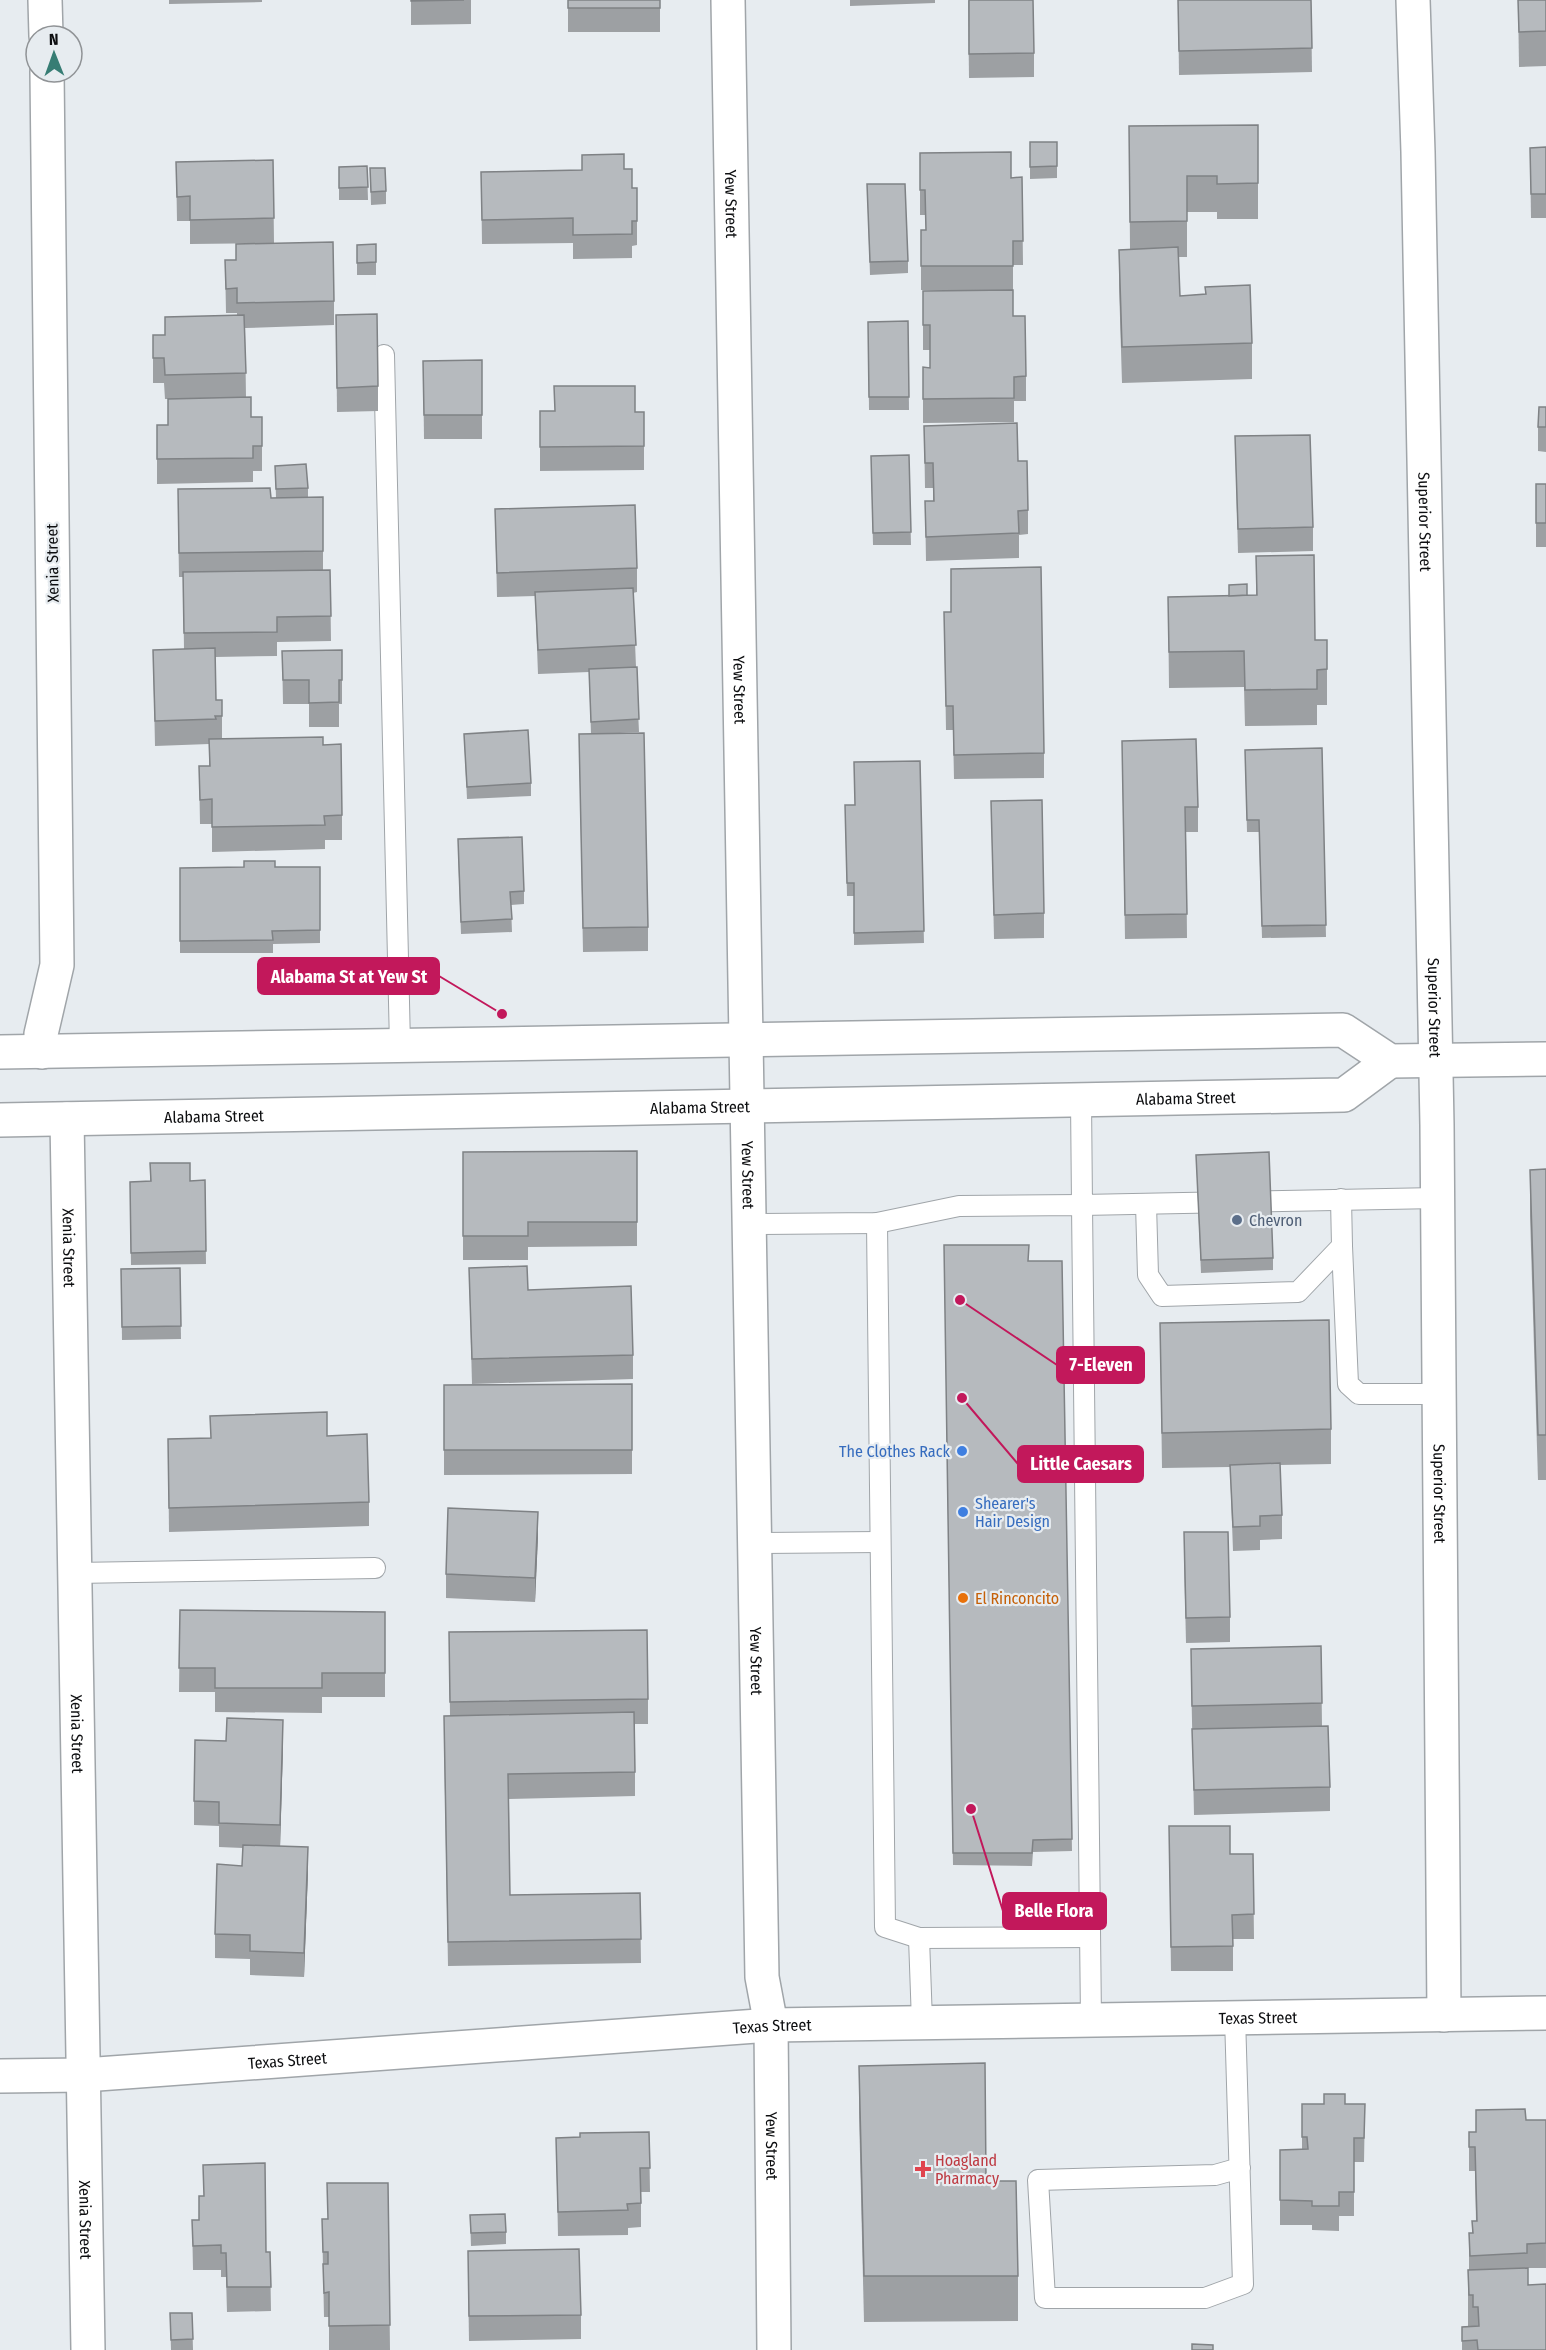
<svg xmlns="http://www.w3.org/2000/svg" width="1546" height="2350" font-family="'Fira Sans Condensed',sans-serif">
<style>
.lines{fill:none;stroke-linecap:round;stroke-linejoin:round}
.service-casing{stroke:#a0a5a9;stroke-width:22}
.minor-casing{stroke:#a0a5a9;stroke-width:36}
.tertiary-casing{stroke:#a0a5a9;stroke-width:36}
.secondary-casing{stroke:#a0a5a9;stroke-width:36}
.service{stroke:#fff;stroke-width:20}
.minor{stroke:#fff;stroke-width:33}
.tertiary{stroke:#fff;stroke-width:33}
.secondary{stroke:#fff;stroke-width:33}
.wall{fill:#9da0a3}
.shaded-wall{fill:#7f8285}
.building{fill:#b6babe;stroke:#7f8285;stroke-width:1.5}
.service-dot{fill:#5c6f8a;stroke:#e7ecf0;stroke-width:2}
.shop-dot{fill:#3f7fe0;stroke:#e7ecf0;stroke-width:2}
.food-dot{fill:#e8710a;stroke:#e7ecf0;stroke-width:2}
.health-dot{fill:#e0444e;stroke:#e7ecf0;stroke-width:2}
.labels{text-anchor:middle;stroke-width:4.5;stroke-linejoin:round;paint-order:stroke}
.street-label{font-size:16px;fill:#0d0e10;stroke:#e7ecf0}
.service-label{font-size:16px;fill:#4e5e75;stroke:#e7ecf0;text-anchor:start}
.shop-label{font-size:16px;fill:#366cbe;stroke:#e7ecf0;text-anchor:end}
.food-label{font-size:16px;fill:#c56008;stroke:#e7ecf0;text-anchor:start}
.health-label{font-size:16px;fill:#be3a42;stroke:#e7ecf0;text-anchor:start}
.leader{fill:none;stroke:#c2185b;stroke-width:2}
.callout-dot{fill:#c2185b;stroke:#e7ecf0;stroke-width:2}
.callout{fill:#c2185b;stroke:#c2185b;stroke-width:2}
.callout-label{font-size:18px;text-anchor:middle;font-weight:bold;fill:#fff}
</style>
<rect width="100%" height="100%" fill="#e7ecf0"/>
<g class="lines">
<!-- service casing -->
<g class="service-casing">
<g id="service">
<path d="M384 355 400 1045"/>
<path d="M1081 1100 1082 1205 1437 1198"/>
<path d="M1146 1204 1148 1275 1162 1296 1298 1292 1342 1246 1341 1199"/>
<path d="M877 1223 885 1927 919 1938 1090 1937"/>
<path d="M750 1224 877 1223 959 1206 1082 1205 1091 2020"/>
<path d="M1342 1246 1348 1384 1359 1394H1439"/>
<path d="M755 1543 880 1542"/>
<path d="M75 1573 375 1568"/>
<path d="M919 1938 922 2022"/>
<path d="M1235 2017 1243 2284 1205 2298H1045L1038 2180 1215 2175 1240 2168"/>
</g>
</g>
<!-- minor casing -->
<g class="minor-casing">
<g id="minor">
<path d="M45 0 46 36"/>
<path id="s1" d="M728 0 746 1040"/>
<path id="s2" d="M1413 0 1418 152 1437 1125 1444 2015"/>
<path d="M42 1052 41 1034 57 965 47 72"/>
<path id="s3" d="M67 1119 88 2350"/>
<path id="s4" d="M0 2076 84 2075 771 2025 1546 2013"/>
</g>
</g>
<!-- tertiary casing -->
<g class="tertiary-casing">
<g id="tertiary">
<path id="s5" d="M746 1040 762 1977 771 2025 774 2350"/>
</g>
</g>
<!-- secondary casing -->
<g class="secondary-casing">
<g id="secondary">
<path d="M0 1052 1343 1030 1390 1061 1546 1059"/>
<path id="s6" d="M0 1120 1344 1095 1390 1061"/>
</g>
</g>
<!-- service -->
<use href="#service" class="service"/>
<!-- minor -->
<use href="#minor" class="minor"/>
<!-- tertiary -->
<use href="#tertiary" class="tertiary"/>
<!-- secondary -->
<use href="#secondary" class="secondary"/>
</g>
<!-- wall -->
<g class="wall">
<path d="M169 0H262V2L169 4Z"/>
<path d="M411 0H471V24L411 25Z"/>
<rect x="568" y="0" width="92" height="32"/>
<path d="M850 0H935V3L850 6Z"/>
<path d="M968 0 1034 53V77L969 78Z"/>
<path d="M1178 0H1311L1312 72 1179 75Z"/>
<path d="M1518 0H1546V66L1519 67Z"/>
<path d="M1258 125V219H1217V212H1187V257H1178L1180 296 1205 294V287L1252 343V379L1122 383 1119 285V250L1130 249 1129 126Z"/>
<path d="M1030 142H1057V178L1030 179Z"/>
<path d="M1546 147V218H1531L1530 148Z"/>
<path d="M920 153 1011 178 1022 177 1023 265H1013V316L1026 376V401H1014V422L923 423V367L930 368V350H923V291L979 290H921V230H926L925 215H920Z"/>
<path d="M273 160 274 243 190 244V221H177L176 162Z"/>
<path d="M367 166 368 200H339V167Z"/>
<path d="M370 168 386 191V204L371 205Z"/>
<path d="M624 169 632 188H637V245L632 246V258L573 259V243L482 244 481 172Z"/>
<path d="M867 184 908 261V273L870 275Z"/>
<path d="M357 245 376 262V275H357Z"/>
<path d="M225 260 334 301V325L245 328 246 398 251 417H262V471H253V482L157 484V425H168V399H165L164 383H153V335H165L237 315V313H226Z"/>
<path d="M336 315 378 386V411L337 412Z"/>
<path d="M908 321 909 410H869L868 322Z"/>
<path d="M482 360V439H424L423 361Z"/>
<path d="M1546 407V452L1538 451V427Z"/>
<path d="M540 411 644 412V470L540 471Z"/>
<path d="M924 426 1018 461 1028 510V534L1019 535V558L926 561 925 501H933V488H925Z"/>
<path d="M1235 436 1313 527V551L1238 553Z"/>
<path d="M909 455 911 545H873L871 456Z"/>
<path d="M275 466 308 488V498L323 497V570H330L331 641 277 642V656L215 657 216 700H222V739L323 745 342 815V840H325V849L212 852V824H200L199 766H209V744L155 746 153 650 184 649 183 577H179L178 514 276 498Z"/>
<rect x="1536" y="484" width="10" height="63"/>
<path d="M495 509 637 568V592L633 593 636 667 639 732 600 734 648 927V951L583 952 579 734H591L589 672 538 674 535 596 497 597Z"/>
<path d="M1256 556 1315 640H1327V705H1317V725L1245 726 1244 687 1169 688 1168 597 1256 595Z"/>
<path d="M944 612 1044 753V778L954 779 953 730H946Z"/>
<path d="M342 650V704H339V727H309V704H283L282 651Z"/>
<path d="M464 734 531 783V796L467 799Z"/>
<path d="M1122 741 1198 807V832H1186L1187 938 1125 939Z"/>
<path d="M1322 748 1326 937 1262 938 1259 832H1247L1245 750Z"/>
<path d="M920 761 924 943 854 945V896H847L845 805H855Z"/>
<path d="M991 801 1044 913V938L994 939Z"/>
<path d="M458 851 524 891V904L511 905 512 932 461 934Z"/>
<path d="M320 867V943L273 944V953H180V868Z"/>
<path d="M637 1151V1246L528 1247V1260H463V1152Z"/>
<path d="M1196 1155 1273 1258V1270L1201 1273Z"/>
<path d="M150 1163 190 1181 205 1180 206 1264 131 1265 130 1182 150 1181Z"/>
<path d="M1546 1169V1480H1538L1530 1215V1170Z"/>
<path d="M944 1245 1029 1261H1062L1072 1851 1033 1852 1032 1866 953 1865Z"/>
<path d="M180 1268 181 1339 122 1340 121 1269Z"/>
<path d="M469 1268 528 1290 633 1355V1379L472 1384Z"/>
<path d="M1160 1323 1331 1429V1464L1280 1465 1282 1515V1539L1260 1540V1550L1233 1551 1230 1467 1162 1468Z"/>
<path d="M632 1384V1474L444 1475V1385Z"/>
<path d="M327 1436 369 1502V1526L169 1532 168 1439Z"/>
<path d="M538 1536 535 1602 446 1598V1574Z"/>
<path d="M1184 1557 1230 1617V1642L1186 1643Z"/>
<path d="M180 1610 385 1612V1697H322V1713L215 1712V1692H179Z"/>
<path d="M449 1632 648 1699V1724H635V1796L509 1799 510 1895 640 1893 641 1963 448 1966 444 1740 450 1716Z"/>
<path d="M1321 1646 1322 1726 1330 1787V1811L1194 1815 1191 1674Z"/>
<path d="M283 1744 280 1846 308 1871 304 1977 250 1975V1959L215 1958V1934L242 1866 243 1848 219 1847V1826L194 1825V1801Z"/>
<path d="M1169 1826 1230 1854H1253L1254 1939H1233V1971H1171Z"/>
<path d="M859 2066 986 2181 1018 2276V2321L864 2322 859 2112Z"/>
<path d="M1302 2104H1365L1364 2162H1354V2216H1339V2231L1312 2230V2225H1280V2150H1302Z"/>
<path d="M1526 2120H1546V2268H1528V2285L1546 2350H1462V2327L1468 2326V2270H1469V2233H1472V2221H1476L1475 2171H1469V2132H1476Z"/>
<path d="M649 2132 650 2192H641V2227L628 2228V2235L558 2236 556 2138 580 2137Z"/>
<path d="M388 2183 390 2350H329V2317H324L322 2219H327Z"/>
<path d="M470 2215 506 2232V2244L471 2246Z"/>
<path d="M192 2220H199L266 2252H270L271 2311 227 2312 226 2277H221V2270H193Z"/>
<path d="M468 2275 581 2315V2339L469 2341Z"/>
<path d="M170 2313H192L193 2350H171Z"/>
</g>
<!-- shaded-wall -->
<g class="shaded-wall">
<path d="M538 1512V1536L535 1602V1578Z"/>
<path d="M283 1720V1744L280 1849V1825Z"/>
<path d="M308 1847V1871L304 1977V1953Z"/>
</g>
<!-- building -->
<g class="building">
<path d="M411 0H464L411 1Z"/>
<rect x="568" y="0" width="92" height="8"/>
<path d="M969 0H1033L1034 53 969 54Z"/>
<path d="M1178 0H1311L1312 48 1179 51Z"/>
<path d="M1518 0H1546V31L1519 32Z"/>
<path d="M1258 125V183L1217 184V176H1187V221L1130 222 1129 126Z"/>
<path d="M1030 142H1057V166L1030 167Z"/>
<path d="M1546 147V194H1531L1530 148Z"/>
<path d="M1011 152V178L1022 177 1023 241H1013V266H921V230H926L925 190H920V153Z"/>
<path d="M624 154V169H632V188H637V221H632V234L573 235V218L482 220 481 172 582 170V155Z"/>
<path d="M273 160 274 218 190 220V196L177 197 176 162Z"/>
<path d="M367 166 368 187 339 188V167Z"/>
<path d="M370 168H385L386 191 371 192Z"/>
<path d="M867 184H905L908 261 870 262Z"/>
<path d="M333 242 334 301 237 303V288L226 289 225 260H236V244Z"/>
<path d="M376 244V262L357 263V245Z"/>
<path d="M1178 247 1180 296 1206 294 1205 287 1250 285 1252 343 1122 347 1119 250Z"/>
<path d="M1013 290V316H1025L1026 376 1014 377V398L923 399V367L930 368V325H923V291Z"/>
<path d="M377 314 378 386 337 388 336 315Z"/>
<path d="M244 315 246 373 165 375 164 358H153V335H165V317Z"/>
<path d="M908 321 909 397H869L868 322Z"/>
<path d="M482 360V415H424L423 361Z"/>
<path d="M554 386H635V412H644V446L540 447V411H555Z"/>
<path d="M251 397V417H262V446H253V458L157 459V425H168V399Z"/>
<path d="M1539 407H1546V427H1538Z"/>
<path d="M1017 423 1018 461H1027L1028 510 1018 511 1019 533 926 537 925 501H934L933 463H925L924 426Z"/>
<path d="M1310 435 1313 527 1238 529 1235 436Z"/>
<path d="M909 455 911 532 873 533 871 456Z"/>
<path d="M306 464 308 488 276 489 275 466Z"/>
<rect x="1536" y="484" width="10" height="39"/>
<path d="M270 488 271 498 323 497V551L179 553 178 489Z"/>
<path d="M635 505 637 568 497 573 495 509Z"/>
<path d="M1314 555 1315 640H1327V669L1317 670V689L1245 690 1244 651 1169 652 1168 597 1257 595 1256 556Z"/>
<path d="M1041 567 1044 753 954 755 953 706H946L944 612H951V569Z"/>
<path d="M330 570 331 616 277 617V632L184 633 183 572Z"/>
<path d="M1247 584V595L1229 596V585Z"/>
<path d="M633 588 636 645 538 650 535 592Z"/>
<path d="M215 648 216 700H222V716H215L216 719 155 721 153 650Z"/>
<path d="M342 650V680H339V702L309 703V680H283L282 651Z"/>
<path d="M637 667 639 719 591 722 589 669Z"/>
<path d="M528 730 531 783 467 787 464 734Z"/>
<path d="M644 733 648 927 583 928 579 734Z"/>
<path d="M323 737V745L341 744 342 815 324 816 325 825 212 827V799L200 800 199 766H210L209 739Z"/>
<path d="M1196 739 1198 807H1185L1187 914 1125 915 1122 741Z"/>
<path d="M1322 748 1326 925 1262 926 1259 820H1247L1245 750Z"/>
<path d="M920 761 924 931 854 933V883H847L845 805H855L854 762Z"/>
<path d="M1042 800 1044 913 994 915 991 801Z"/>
<path d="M522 837 524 891 510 892 512 919 461 922 458 839Z"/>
<path d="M244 861H275V867H320V930L272 931 273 940 180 941V868L244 867Z"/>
<path d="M637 1151V1222H528V1236H463V1152Z"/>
<path d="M1269 1152 1273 1258 1201 1260 1196 1155Z"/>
<path d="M150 1163H190V1181L205 1180 206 1251 131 1253 130 1182 151 1181Z"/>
<path d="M1546 1169V1435H1538L1530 1170Z"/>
<path d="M944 1245H1029L1028 1261H1062L1072 1839 1033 1840 1032 1853H953Z"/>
<path d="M527 1266 528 1290 631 1286 633 1355 472 1359 469 1268Z"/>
<path d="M180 1268 181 1326 122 1327 121 1269Z"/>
<path d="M1329 1320 1331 1429 1162 1433 1160 1323Z"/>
<path d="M632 1384V1450H444V1385Z"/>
<path d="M327 1412V1436L367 1434 369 1502 169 1508 168 1439 211 1438 210 1416Z"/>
<path d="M1280 1463 1282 1515 1260 1516V1526L1233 1527 1230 1465Z"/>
<path d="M448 1508 538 1512 535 1578 446 1574Z"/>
<path d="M1184 1532H1228L1230 1617 1186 1618Z"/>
<path d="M180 1610 385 1612V1673H322V1688H215V1668H179Z"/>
<path d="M647 1630 648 1699 450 1702 449 1632Z"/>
<path d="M1321 1646 1322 1703 1192 1706 1191 1649Z"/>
<path d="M634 1712 635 1772 508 1774 510 1895 640 1893 641 1939 448 1942 444 1716Z"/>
<path d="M227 1718 283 1720 280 1825 219 1823V1802L194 1801 195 1740 226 1741Z"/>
<path d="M1328 1726 1330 1787 1194 1790 1192 1729Z"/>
<path d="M1169 1826H1230V1854H1253L1254 1914 1232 1915 1233 1946 1171 1947Z"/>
<path d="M243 1845 308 1847 304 1953 250 1951V1935L215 1934 217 1864 242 1866Z"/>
<path d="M985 2063 986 2181H1016L1018 2276H864L859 2066Z"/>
<path d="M1324 2094H1345V2104H1365L1364 2138H1354V2192H1339V2206H1312V2201L1280 2200V2150L1308 2149 1307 2137H1302V2104H1324Z"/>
<path d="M1525 2109 1526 2120H1546V2243L1527 2244V2253L1470 2256 1469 2233H1473L1472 2221H1477L1475 2147H1469V2132H1476V2110Z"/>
<path d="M649 2132 650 2168H640L641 2203 627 2204 628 2210 558 2212 556 2138 580 2137V2133Z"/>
<path d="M265 2163 266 2252H270L271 2287H227L226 2253H221V2245L193 2246 192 2220H199V2196H204L203 2165Z"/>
<path d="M327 2183H388L390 2325 329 2326V2292L324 2293 323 2264H328V2252H323L322 2219H328Z"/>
<path d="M505 2214 506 2232 471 2233 470 2215Z"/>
<path d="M579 2249 581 2315 469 2316 468 2251Z"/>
<path d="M1528 2268V2285L1546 2284V2350H1478L1477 2340 1462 2341V2327L1479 2326 1478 2307H1473V2295H1469L1468 2270Z"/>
<path d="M170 2313H192L193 2339 171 2340Z"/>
<path d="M1192 2344 1213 2345V2350H1192Z"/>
</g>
<!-- markers -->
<circle class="service-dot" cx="1237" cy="1220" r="6"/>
<g class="shop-dot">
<circle cx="962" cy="1451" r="6"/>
<circle cx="963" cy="1512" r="6"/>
</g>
<circle class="food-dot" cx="963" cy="1598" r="6"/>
<path class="health-dot" d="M920 2160h6v6h6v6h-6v6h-6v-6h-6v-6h6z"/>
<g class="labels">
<!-- street labels -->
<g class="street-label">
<text dy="6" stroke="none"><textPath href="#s1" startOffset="204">Yew Street</textPath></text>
<text dy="6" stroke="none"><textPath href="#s2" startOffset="522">Superior Street</textPath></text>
<text transform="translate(52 563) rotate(-91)" y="6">Xenia Street</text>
<text dy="6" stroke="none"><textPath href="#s1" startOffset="690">Yew Street</textPath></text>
<text dy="6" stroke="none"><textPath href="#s2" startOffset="1008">Superior Street</textPath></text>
<text dy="6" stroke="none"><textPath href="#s6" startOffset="1186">Alabama Street</textPath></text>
<text dy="6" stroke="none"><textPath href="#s6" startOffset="700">Alabama Street</textPath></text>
<text dy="6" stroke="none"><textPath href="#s6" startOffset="214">Alabama Street</textPath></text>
<text dy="6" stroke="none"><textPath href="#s5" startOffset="135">Yew Street</textPath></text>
<text dy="6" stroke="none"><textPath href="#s3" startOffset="129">Xenia Street</textPath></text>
<text dy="6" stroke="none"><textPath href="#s2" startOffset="1494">Superior Street</textPath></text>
<text dy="6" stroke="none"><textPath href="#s5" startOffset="621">Yew Street</textPath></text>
<text dy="6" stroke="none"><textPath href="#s3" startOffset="615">Xenia Street</textPath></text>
<text dy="6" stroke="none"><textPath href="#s4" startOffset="1260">Texas Street</textPath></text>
<text dy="6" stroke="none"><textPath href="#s4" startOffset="774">Texas Street</textPath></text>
<text dy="6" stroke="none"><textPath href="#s4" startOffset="288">Texas Street</textPath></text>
<text dy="6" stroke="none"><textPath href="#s5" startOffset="1107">Yew Street</textPath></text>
<text dy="6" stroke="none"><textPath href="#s3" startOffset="1101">Xenia Street</textPath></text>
</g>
<!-- service labels -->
<g class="service-label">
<text x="1249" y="1226">Chevron</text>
</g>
<!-- shop labels -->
<g class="shop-label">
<text x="950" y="1457">The Clothes Rack</text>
<text x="975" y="1509" text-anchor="start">Shearer's<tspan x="975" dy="18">Hair Design</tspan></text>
</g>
<!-- food labels -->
<g class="food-label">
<text x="975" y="1604">El Rinconcito</text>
</g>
<!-- health labels -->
<g class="health-label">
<text x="935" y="2166">Hoagland<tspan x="935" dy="18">Pharmacy</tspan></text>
</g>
</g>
<!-- callouts -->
<path class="leader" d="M502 1014L439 976M960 1300L1057 1365M962 1398L1018 1464M971 1809L1003 1911"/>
<g class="callout-dot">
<circle cx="502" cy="1014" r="6"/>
<circle cx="960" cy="1300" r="6"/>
<circle cx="962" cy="1398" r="6"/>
<circle cx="971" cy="1809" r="6"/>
</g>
<g class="callout">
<rect x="258" y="958" width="181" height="36" rx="6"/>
<rect x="1057" y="1347" width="87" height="36" rx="6"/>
<rect x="1018" y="1446" width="125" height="36" rx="6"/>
<rect x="1003" y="1893" width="103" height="36" rx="6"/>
</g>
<g class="callout-label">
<text x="349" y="983">Alabama St at Yew St</text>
<text x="1101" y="1371">7-Eleven</text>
<text x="1081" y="1470">Little Caesars</text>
<text x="1054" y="1917">Belle Flora</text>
</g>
<!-- north arrow -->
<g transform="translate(54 54) rotate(359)"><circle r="28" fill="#e7ecf0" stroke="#909396" stroke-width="1.5"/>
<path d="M0-4.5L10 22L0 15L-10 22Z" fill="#377d74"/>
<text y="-9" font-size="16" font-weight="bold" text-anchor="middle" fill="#0d0e10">N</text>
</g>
</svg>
